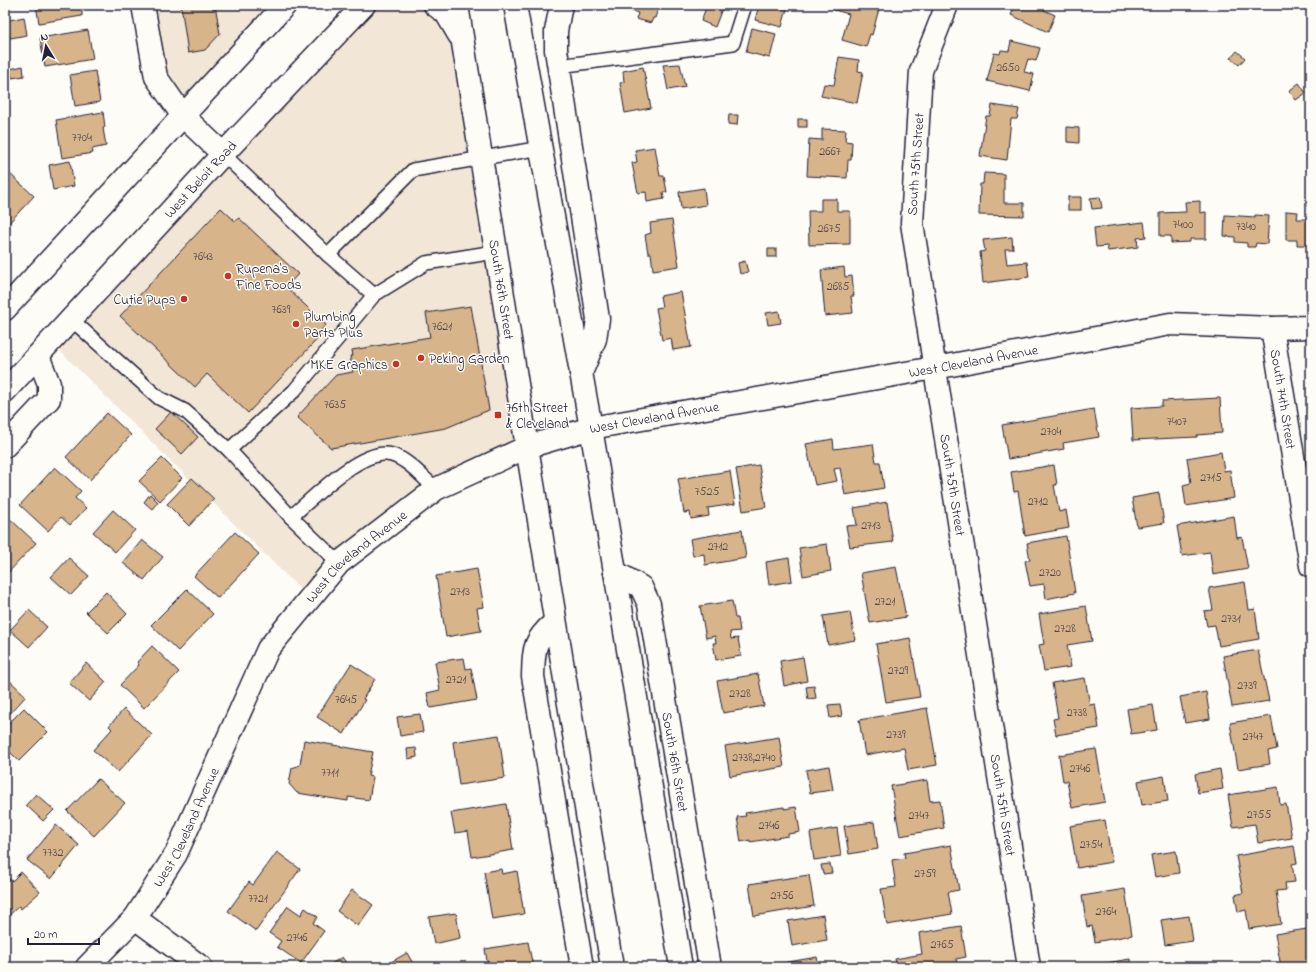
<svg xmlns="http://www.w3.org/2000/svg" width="1316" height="972" font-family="'Indie Flower',sans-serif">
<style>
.built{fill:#f2e6d6}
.building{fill:#d8b48a;stroke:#22223b}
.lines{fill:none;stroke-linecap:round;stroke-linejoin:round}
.service-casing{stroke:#22223b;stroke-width:16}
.minor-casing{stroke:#22223b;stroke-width:25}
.tertiary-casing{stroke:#22223b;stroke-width:25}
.secondary-casing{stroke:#22223b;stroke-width:25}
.service{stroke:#fdfcf7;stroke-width:13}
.minor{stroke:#fdfcf7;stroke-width:22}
.tertiary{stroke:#fdfcf7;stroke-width:22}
.secondary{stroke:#fdfcf7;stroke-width:22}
.poi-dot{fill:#c8321e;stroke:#fdfcf7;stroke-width:1.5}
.labels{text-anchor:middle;stroke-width:3;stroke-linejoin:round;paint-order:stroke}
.number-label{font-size:12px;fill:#50464f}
.street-label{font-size:14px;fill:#22223b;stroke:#fdfcf7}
.poi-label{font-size:14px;fill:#22223b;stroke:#fdfcf7;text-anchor:start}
</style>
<rect width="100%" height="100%" fill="#fdfcf7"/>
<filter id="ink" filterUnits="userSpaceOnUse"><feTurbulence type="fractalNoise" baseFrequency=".025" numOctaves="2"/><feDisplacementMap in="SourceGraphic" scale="8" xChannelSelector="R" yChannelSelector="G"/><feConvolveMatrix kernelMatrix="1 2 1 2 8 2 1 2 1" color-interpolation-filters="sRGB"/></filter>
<g filter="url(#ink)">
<!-- built -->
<g class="built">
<path d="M143 5H285L183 116 156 77Z"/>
<path d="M364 5H421L459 17 527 447 436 489 310 599 51 342Z"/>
</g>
<!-- building -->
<g class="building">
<path d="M36 5H82V16L39 23Z"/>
<path d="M181 5H215L220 34 205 50 188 53Z"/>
<path d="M623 5H659L655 18H653L651 23 636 19 638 13 622 8Z"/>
<path d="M707 5 723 6 715 27 701 21Z"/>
<path d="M759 5H788L782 27 755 20Z"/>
<path d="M836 5H880L872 35 870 34 866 47 842 40 849 14 834 10Z"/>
<path d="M1015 5H1045L1044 10 1055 15 1048 32 1011 15Z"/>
<path d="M24 17 27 35 5 39V21Z"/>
<path d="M752 28 776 34 770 58 746 52Z"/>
<path d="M88 30 93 59 45 67 40 38Z"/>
<path d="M1011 41 1040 48 1036 61 1028 59 1024 72 1034 74 1030 91 987 81 994 53 1000 54 1001 50 1009 51Z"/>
<path d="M1237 51 1245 58 1239 65 1231 58Z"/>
<path d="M839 57 859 60 858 71 863 72 857 103 821 96 824 84 834 85Z"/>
<path d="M680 64 685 87 668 90 663 65Z"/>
<path d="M23 66 24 76 12 78 10 69Z"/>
<path d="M643 67 651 108 625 113 620 83 624 82 623 71Z"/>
<path d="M95 71 100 102 75 106 70 75Z"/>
<path d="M1299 83 1306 93 1296 100 1289 91Z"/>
<path d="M992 105 1019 109 1017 119H1011L1007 160 980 156 986 116H990Z"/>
<path d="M103 112 105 127 103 128 106 146 92 149 93 153 62 158 56 120Z"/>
<path d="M729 115H738L737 125 728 124Z"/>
<rect x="798" y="119" width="9" height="8"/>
<path d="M1067 127 1079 128V143L1067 142Z"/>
<path d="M822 129 846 130 845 141 852 142 851 160H848L847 178 807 176 809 139 822 140Z"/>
<path d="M655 147 660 176H664L667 192H663L664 199 647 202 646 192 638 193 632 163 637 162 635 150Z"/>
<path d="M70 161 74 186 53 190 49 165Z"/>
<path d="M9 173 34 196 5 227V177Z"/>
<path d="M984 173 1004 174V203H1024V216L979 215 980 184H983Z"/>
<path d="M704 188 706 205 681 209 679 192Z"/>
<rect x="1068" y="197" width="13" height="13"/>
<path d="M1100 197 1102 208 1092 209 1090 198Z"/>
<path d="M821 199H837V211H850V244L809 245 808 211H821Z"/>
<path d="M1200 201V213L1206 212V239H1190V242L1171 243V236H1160V213L1186 212 1185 202Z"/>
<path d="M221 208 235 221 239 218 298 274 286 287 326 325 321 330 324 332 248 413 207 374 195 387 120 316Z"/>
<path d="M1286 211 1298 212 1297 219H1311V245H1297V240H1286Z"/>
<path d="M1225 215 1255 217V215L1269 216 1267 244 1256 243 1255 247H1247V243L1235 242V237L1224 236Z"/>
<path d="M672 220 679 266 653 270 651 253H648L645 235 651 233 650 223Z"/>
<path d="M1144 222 1146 237 1137 238 1138 247 1108 251 1107 246 1096 247 1094 228Z"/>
<path d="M1012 237 1013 249H1005L1007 264 1027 262 1029 277 983 283 980 252 985 251 983 240Z"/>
<rect x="768" y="249" width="8" height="8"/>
<path d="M745 261 748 272 740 274 738 263Z"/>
<path d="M844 267 845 277 852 276 854 296H851L853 313 825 316 821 270Z"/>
<path d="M681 292 691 347 673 350 671 338 662 340 656 308 662 307 660 296Z"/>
<path d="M471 306 489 410 446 428 331 448 297 417 336 375 353 372 350 356H353L352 350 430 337 426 313Z"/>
<path d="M779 311 781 323 768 325 766 313Z"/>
<path d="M1220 398 1222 433 1197 435V437L1133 440 1131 408 1162 406V401Z"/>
<path d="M1094 409 1099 437 1063 443 1064 449 1008 459 1002 425Z"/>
<path d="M171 412 198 437 182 454 155 429Z"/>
<path d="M107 413 131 435 90 480 66 457Z"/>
<path d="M833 439 834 449 873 444 876 462H880L884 488 845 495 840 468 834 469 837 481 815 485 806 444Z"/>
<path d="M1221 452 1224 471 1230 470 1234 498 1186 506 1183 485 1191 483 1187 458Z"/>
<path d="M162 458 182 478 160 501 139 481Z"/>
<path d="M759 465 766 507 743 511 736 469Z"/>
<path d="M1054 465 1057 485H1054L1059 512 1066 510 1069 528 1025 536 1018 491 1014 492 1011 472Z"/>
<path d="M55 467 81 491 75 498 86 508 70 525 61 517 48 531 20 505Z"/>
<path d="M730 471 735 504 708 508 709 516 691 519 690 512 684 513 678 479Z"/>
<path d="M192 478 214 499 189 526 167 504Z"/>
<path d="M1159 493 1164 523 1137 527 1132 498Z"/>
<path d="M150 494 158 502 152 509 144 502Z"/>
<path d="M887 502 893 542 850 547 846 526 857 525 854 508Z"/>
<path d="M113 510 135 530 115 552 93 532Z"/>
<path d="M1234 516 1237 538 1242 537 1248 569 1213 575 1210 552 1182 556 1177 526Z"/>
<path d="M9 518 36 543 5 576V522Z"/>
<path d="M742 530 746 558 705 565 704 554 693 556 690 539Z"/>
<path d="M235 532 259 554 218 598 194 576Z"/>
<path d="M1066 536 1075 593 1046 599 1044 584 1030 586 1025 561 1030 560 1027 543Z"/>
<path d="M142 540 163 557 144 580 123 563Z"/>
<path d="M827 544 831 571 803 576 799 548Z"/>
<path d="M69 558 89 576 71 595 51 577Z"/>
<path d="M789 558 792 581 769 585 766 562Z"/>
<path d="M896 567 906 617 870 623 861 573Z"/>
<path d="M477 569 484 607 477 608 481 631 446 637 436 576Z"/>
<path d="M1245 582 1249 610 1255 609 1259 639 1219 646 1215 625 1207 626 1204 611 1213 610 1209 588Z"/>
<path d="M187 589 213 614 178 651 151 625Z"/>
<path d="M106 592 127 614 108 633 86 612Z"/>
<path d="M732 601 735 618H738L740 631 730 632 731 639 738 638 741 656 716 660 713 643H716L715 636 706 638 700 606Z"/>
<path d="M1086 606 1092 641 1067 645 1071 667 1044 671 1039 645 1044 644 1039 614Z"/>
<path d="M29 610 47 627 29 647 10 630Z"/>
<path d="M850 612 855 640 828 645 823 616Z"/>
<path d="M910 638 920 697 886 702 876 644Z"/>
<path d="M152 646 179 672 144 708 120 685 139 665 137 662Z"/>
<path d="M1258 650 1269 701 1232 707 1223 656Z"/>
<path d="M803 657 807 681 784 686 780 661Z"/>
<path d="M464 658 466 669 471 668 477 700 430 708 427 693 440 690 435 662Z"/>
<path d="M86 663 106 682 89 701 69 683Z"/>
<path d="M351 664 375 679 363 699 365 700 344 734 317 717Z"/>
<path d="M758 674 764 706 723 713 717 681Z"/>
<path d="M1085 678 1090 705 1095 704 1099 728 1056 735 1053 719 1058 718 1052 683Z"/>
<path d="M8 679 26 696 7 717 5 715V683Z"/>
<path d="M814 686 816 698 808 699 806 687Z"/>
<path d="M1206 692 1210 719 1185 723 1180 697Z"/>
<path d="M840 704 842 716 830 718 828 705Z"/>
<path d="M1153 705 1157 730 1131 734 1127 709Z"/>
<path d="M24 708 48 732 19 761 5 747V727Z"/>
<path d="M927 708 937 765 908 770 904 748 865 755 859 720Z"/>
<path d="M124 709 152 735 118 772 93 750 112 729 109 726Z"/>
<path d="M420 714 423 732 400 736 397 717Z"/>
<path d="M1271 716 1277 749 1268 751 1270 764 1238 769 1230 723Z"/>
<path d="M499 735 505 778 459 785 453 742Z"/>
<path d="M779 737 784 767 730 776 725 746Z"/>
<path d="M304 740 373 752 368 776 373 777 369 800 348 797V801L297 793 289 784 292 768 300 765Z"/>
<path d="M416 748 417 757 408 759 407 749Z"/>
<path d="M1096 749 1105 802 1072 808 1067 781H1063L1059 755Z"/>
<path d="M829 766 833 790 810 793 806 770Z"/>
<path d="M1220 769 1223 789 1198 793 1195 774Z"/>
<path d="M1164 776 1168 801 1142 805 1138 781Z"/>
<path d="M98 779 125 803 94 836 67 811Z"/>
<path d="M927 780 930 801 940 800 944 828 900 836 891 786Z"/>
<path d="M1278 787 1280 805 1286 804 1292 838 1258 843 1255 824 1233 827 1228 795Z"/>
<path d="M36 794 54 810 43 821 26 805Z"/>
<path d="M506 804 513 850 472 857 468 831 455 833 451 813Z"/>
<path d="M784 807V809L796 807 800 832 788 834V836L750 842V840L741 842 737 817 746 816 745 813Z"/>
<path d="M1105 820 1112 862 1077 868 1070 826Z"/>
<path d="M874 822 878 849 849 854 844 826Z"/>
<path d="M56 825 79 845 51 879 27 860Z"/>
<path d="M837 828 841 856 814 860 810 833Z"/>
<path d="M951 845 959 890 948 892 952 914 887 925 881 889 896 887 892 860 905 858 904 853Z"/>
<path d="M1294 846 1297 863 1292 864 1295 882 1285 883 1286 890 1276 891 1281 924 1249 929 1246 910 1238 912 1235 895 1243 893 1236 856Z"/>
<path d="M1176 851 1179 873 1155 877 1151 855Z"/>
<path d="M277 852 300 869 256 931 228 911 249 882 253 885Z"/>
<path d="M830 864 832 873 823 874 821 865Z"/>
<path d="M501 869 502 874 517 871 524 914 492 919 484 872Z"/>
<path d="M21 872 40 892 21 909 19 906 5 919V875L12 881Z"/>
<path d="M809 875 814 906 754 916 749 884Z"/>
<path d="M1125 889 1132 935 1095 942 1092 926 1087 927 1082 896Z"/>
<path d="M352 890 373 905 358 926 337 911Z"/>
<path d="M288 906 301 915 305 908 318 917 313 923 324 931 301 963 277 947 281 941 269 933Z"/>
<path d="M456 913 460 938 434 944 429 917Z"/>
<path d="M823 915 827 940 792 946 788 921Z"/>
<path d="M1189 916 1193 941 1165 945 1161 920Z"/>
<path d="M961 926 966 957 956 959 958 967H897L895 959 922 954 919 933Z"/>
<path d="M1307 929 1311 951V967H1281L1275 934Z"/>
<path d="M528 942 533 967H488L485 949Z"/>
<path d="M407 953 415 967H382Z"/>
<path d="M342 957 349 967H327Z"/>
<path d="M817 957 819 967H765V966Z"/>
<path d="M1130 959 1132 967H1096L1095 965Z"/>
</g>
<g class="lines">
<!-- service casing -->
<g class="service-casing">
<g id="service">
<path d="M559 66 733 43 745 5"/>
<path d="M223 154 328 255 374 295 426 263 495 252"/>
<path d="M328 255 413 170 541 148"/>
<path d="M72 320 159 398 185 411 229 450 294 391 374 295"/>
<path d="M229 450 291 517 339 563"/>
<path d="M291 517C312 499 363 446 392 455 409 460 423 478 436 489"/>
</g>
</g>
<!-- minor casing -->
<g class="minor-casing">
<g id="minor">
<path d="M143 5 156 77 183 116 223 154"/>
<path d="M561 5 556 31V50L598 319 595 339 581 373"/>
<path id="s1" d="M947 5 921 71 912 223 1029 967"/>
<path id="s2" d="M1272 328 1311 566"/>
<path d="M5 446 49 399V384L38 356"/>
<path id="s3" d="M615 572 641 587 649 604 710 967"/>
<path d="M555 622C533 641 534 648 533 676L582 967"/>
<path d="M135 918 201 967"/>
</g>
</g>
<!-- tertiary casing -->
<g class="tertiary-casing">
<g id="tertiary">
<path id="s4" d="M87 967 135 918 176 854 268 649 339 563 436 489 527 447 591 428 957 364 1170 324 1272 328 1311 327"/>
</g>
</g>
<!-- secondary casing -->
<g class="secondary-casing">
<g id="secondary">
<path d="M435 5 446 13 459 35"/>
<path id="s5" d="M457 5 527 447 612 967"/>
<path d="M515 5 591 428 681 967"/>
<path d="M5 309 285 5"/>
<path id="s6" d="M5 391 223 154 364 5"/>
</g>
</g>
<!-- service -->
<use href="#service" class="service"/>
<!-- minor -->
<use href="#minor" class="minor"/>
<!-- tertiary -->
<use href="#tertiary" class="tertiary"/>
<!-- secondary -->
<use href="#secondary" class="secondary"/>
</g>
</g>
<!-- markers -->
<g class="poi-dot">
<circle cx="228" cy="276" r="4"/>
<circle cx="184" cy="299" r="4"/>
<circle cx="296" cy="324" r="4"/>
<circle cx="421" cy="358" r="4"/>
<circle cx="396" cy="364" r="4"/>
<rect x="494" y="411" width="8" height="8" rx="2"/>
</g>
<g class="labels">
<!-- number labels -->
<g class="number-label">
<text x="1008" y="71">2650</text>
<text x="82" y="141">7704</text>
<text x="830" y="155">2667</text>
<text x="1183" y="228">7400</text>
<text x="1246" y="230">7340</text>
<text x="829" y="232">2675</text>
<text x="203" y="260">7643</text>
<text x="838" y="290">2685</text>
<text x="281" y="313">7639</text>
<text x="442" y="330">7621</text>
<text x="335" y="408">7635</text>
<text x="1177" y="425">7407</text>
<text x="1051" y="435">2704</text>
<text x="1211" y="481">2715</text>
<text x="707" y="495">7525</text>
<text x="1038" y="505">2712</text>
<text x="871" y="529">2713</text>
<text x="718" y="550">2712</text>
<text x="1050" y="576">2720</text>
<text x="460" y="595">2713</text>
<text x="885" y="605">2721</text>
<text x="1231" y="622">2731</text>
<text x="1065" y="632">2728</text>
<text x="898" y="674">2729</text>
<text x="456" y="683">2721</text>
<text x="1247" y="689">2739</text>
<text x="740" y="697">2728</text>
<text x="346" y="703">7645</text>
<text x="1077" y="716">2738</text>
<text x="896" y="738">2739</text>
<text x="1253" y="740">2747</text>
<text x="754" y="761">2738,2740</text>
<text x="1080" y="772">2746</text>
<text x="330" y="776">7711</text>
<text x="1259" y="818">2755</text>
<text x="919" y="819">2747</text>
<text x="769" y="829">2746</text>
<text x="1091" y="848">2754</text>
<text x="53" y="856">7732</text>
<text x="925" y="877">2759</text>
<text x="782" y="899">2756</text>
<text x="258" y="902">7721</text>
<text x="1106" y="915">2764</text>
<text x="297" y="941">2746</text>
<text x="942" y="948">2765</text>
</g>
<!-- street labels -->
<g class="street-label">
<text transform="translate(915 164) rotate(-86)" y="5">South 75th Street</text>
<text dy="5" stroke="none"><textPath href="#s6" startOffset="288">West Beloit Road</textPath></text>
<text dy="5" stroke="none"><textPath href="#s5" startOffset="288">South 76th Street</textPath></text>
<text dy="5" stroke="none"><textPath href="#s4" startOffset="1158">West Cleveland Avenue</textPath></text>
<text dy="5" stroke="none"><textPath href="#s2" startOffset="72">South 74th Street</textPath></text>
<text dy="5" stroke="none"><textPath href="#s4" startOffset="834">West Cleveland Avenue</textPath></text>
<text dy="5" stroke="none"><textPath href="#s1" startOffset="488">South 75th Street</textPath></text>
<text dy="5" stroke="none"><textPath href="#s4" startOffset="498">West Cleveland Avenue</textPath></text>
<text dy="5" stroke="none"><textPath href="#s3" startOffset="209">South 76th Street</textPath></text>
<text dy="5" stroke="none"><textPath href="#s1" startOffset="812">South 75th Street</textPath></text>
<text dy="5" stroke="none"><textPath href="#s4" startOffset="173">West Cleveland Avenue</textPath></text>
</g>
<!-- poi labels -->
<g class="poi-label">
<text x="236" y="273">Rupena's<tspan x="236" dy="16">Fine Foods</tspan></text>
<text x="176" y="304" text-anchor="end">Cutie Pups</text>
<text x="304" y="321">Plumbing<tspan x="304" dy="16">Parts Plus</tspan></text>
<text x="429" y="363">Peking Garden</text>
<text x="388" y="369" text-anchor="end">MKE Graphics</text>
<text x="506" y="412">76th Street<tspan x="506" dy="16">&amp; Cleveland</tspan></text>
</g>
</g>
<!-- margin -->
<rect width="1316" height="972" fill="none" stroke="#fdfcf7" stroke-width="20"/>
<rect x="10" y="10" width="1296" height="952" fill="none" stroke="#22223b" stroke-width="1.5" filter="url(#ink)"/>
<!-- north arrow -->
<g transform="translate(46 46) rotate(350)" stroke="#fdfcf7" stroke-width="3" paint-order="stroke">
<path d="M0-3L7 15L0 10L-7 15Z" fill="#22223b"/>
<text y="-6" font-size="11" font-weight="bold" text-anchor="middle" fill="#22223b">N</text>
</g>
<!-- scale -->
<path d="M28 938v6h71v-6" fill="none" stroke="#22223b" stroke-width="2"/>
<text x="34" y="938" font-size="12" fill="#22223b" stroke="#fdfcf7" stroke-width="3" paint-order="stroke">20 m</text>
</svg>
